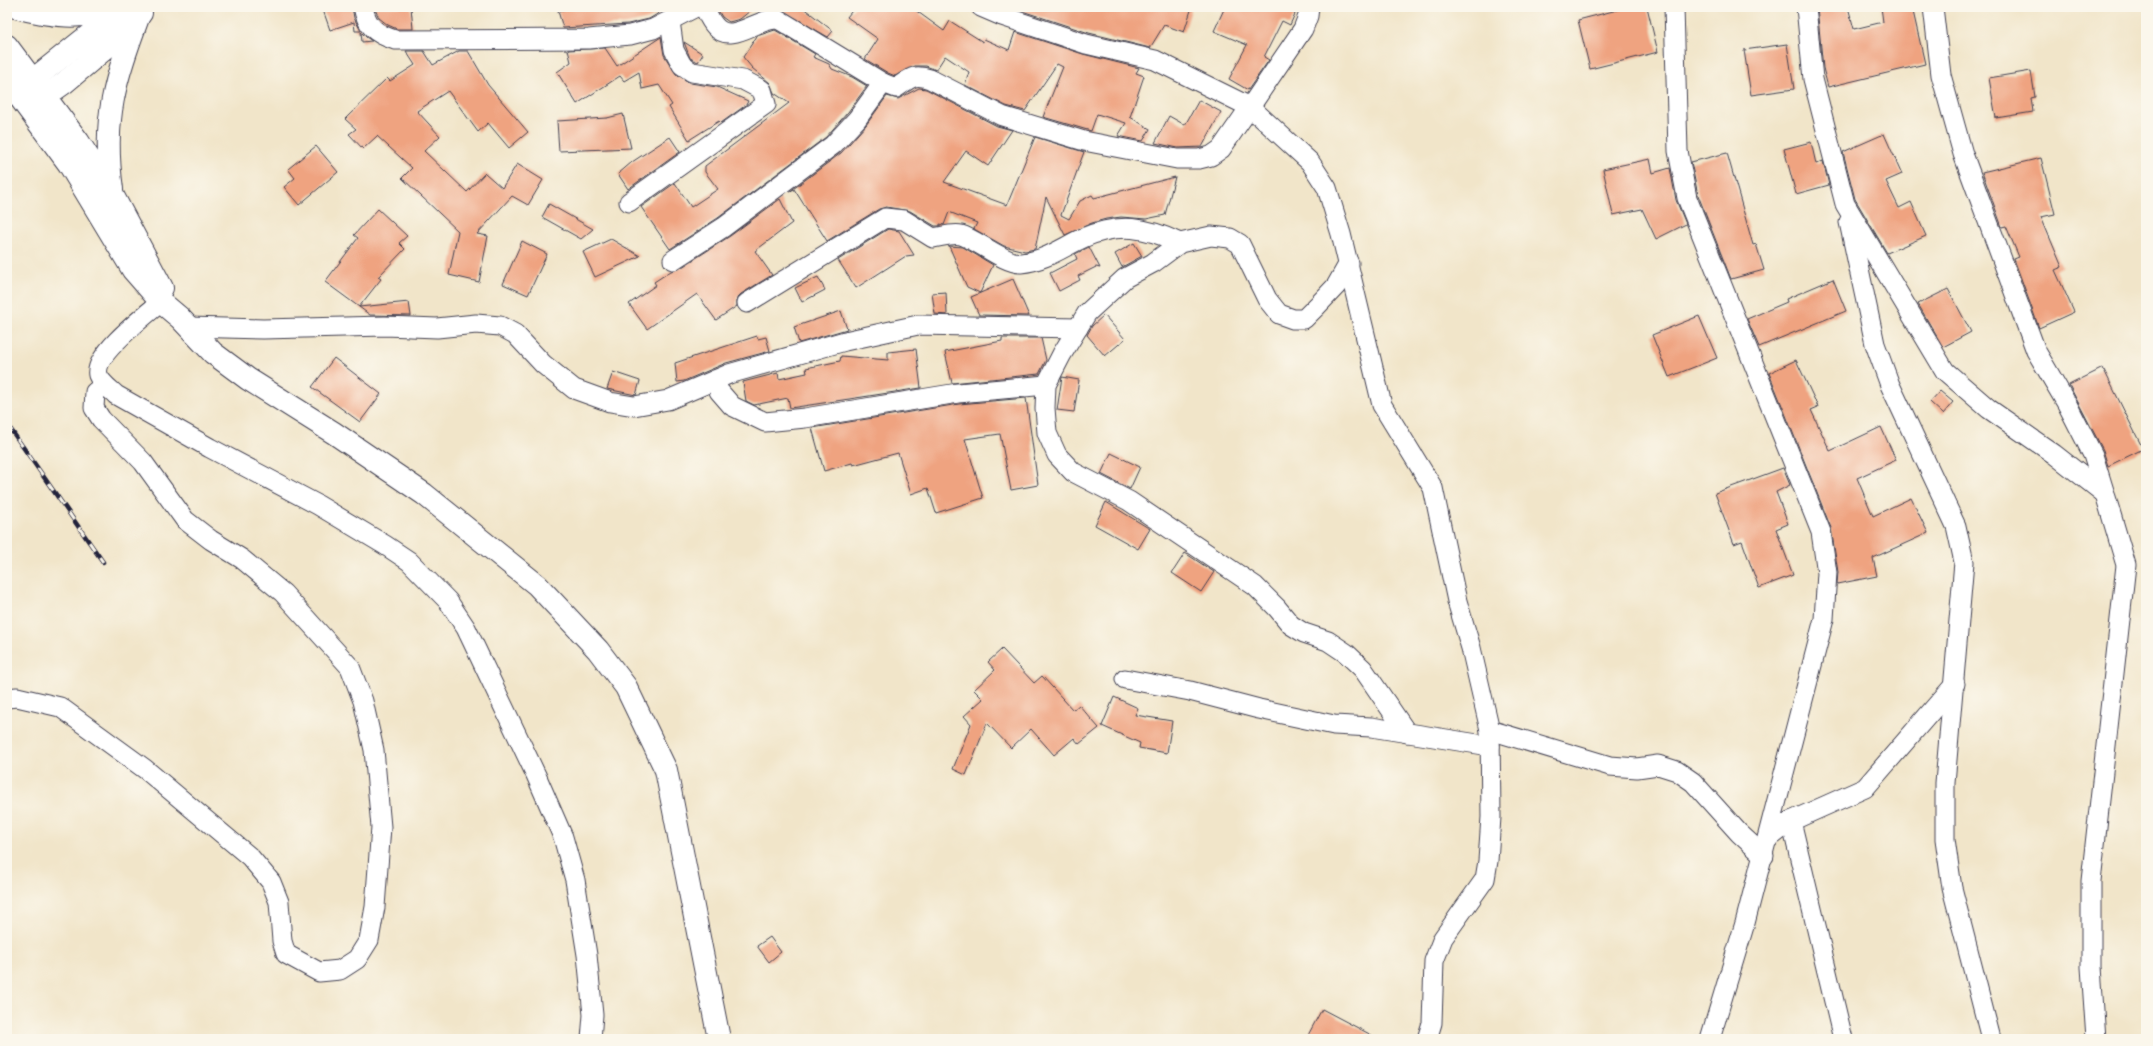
<svg xmlns="http://www.w3.org/2000/svg" width="2153" height="1046" font-family="'Indie Flower',sans-serif">
<style>
.building{fill:#efa380}
.lines{fill:none;stroke-linecap:round;stroke-linejoin:round}
.street-casing{stroke:#413f50;stroke-width:21}
.secondary-casing{stroke:#413f50;stroke-width:24}
.primary-casing{stroke:#413f50;stroke-width:24}
.street{stroke:#fff;stroke-width:19}
.secondary{stroke:#fff;stroke-width:22}
.primary{stroke:#fff;stroke-width:22}
.rail-casing{stroke:#22223b;stroke-width:4.5}
.rail{stroke:#fbf7ec;stroke-width:3;stroke-dasharray:9;stroke-linecap:butt}
</style>
<rect width="100%" height="100%" fill="#fbf7ec"/>
<filter id="ink" filterUnits="userSpaceOnUse"><feTurbulence type="fractalNoise" baseFrequency=".025" numOctaves="2"/><feDisplacementMap in="SourceGraphic" scale="8" xChannelSelector="R" yChannelSelector="G"/><feConvolveMatrix kernelMatrix="1 2 1 2 8 2 1 2 1" color-interpolation-filters="sRGB"/></filter>
<filter id="wash" filterUnits="userSpaceOnUse"><feTurbulence type="fractalNoise" baseFrequency=".012" numOctaves="4" result="noise"/><feDisplacementMap in="SourceGraphic" scale="16" xChannelSelector="R" yChannelSelector="G"/><feGaussianBlur stdDeviation="0.9" result="paint"/><feColorMatrix in="noise" values="0 0 0 0 0 0 0 0 0 0 0 0 0 0 0 0 0 1.4 0 .05"/><feComposite in="paint" operator="in"/></filter>
<g filter="url(#wash)">
<rect width="100%" height="100%" fill="#f1e5c9"/>
<g id="blocks">
<!-- building -->
<g class="building">
<path d="M322 7H352L354 18 361 31H355L354 22 330 30Z"/>
<path d="M374 7H411L413 29H397L388 25 379 18Z"/>
<path d="M574 7H658L659 13 649 19 628 24 563 28 558 11Z"/>
<path d="M716 7H755L740 19 729 22 722 17Z"/>
<path d="M776 7H802L833 31 828 37Z"/>
<path d="M855 7H911L944 31 950 21 983 42 984 39 1009 50 1015 32 1083 54 1139 68 1136 73 1144 76 1130 117 1150 129 1143 141 1118 136 1126 123 1097 114 1091 131 1043 117 1063 67 1057 64 1025 111 1006 106 965 85 969 72 945 56 936 70 926 66H915L895 76 888 73 865 59 878 39 847 17Z"/>
<path d="M1010 7H1192L1184 32 1164 25 1150 48 1089 33Z"/>
<path d="M1225 7H1298L1290 25 1282 21 1264 57 1269 60 1248 90 1229 79 1247 45 1214 31Z"/>
<path d="M1629 7H1647L1658 52 1590 69 1578 20Z"/>
<path d="M1817 7H1848L1854 29 1883 22 1881 7H1912L1925 64 1828 87 1823 68Z"/>
<path d="M775 30 815 54 813 57 829 64 832 69 852 77 867 86 848 112 826 137 718 218 670 249 641 207 675 183 691 207 718 189 705 172V166L789 103 774 93 770 83 752 68 743 57 757 36Z"/>
<path d="M361 32 366 37 372 41 362 42Z"/>
<path d="M661 37 664 55 676 74 690 83 717 87 748 101 746 105 721 123 719 121 689 140 669 107 672 105 659 85 642 89 639 72 624 81 620 76 577 104 557 72 571 62 568 50 605 48 617 66Z"/>
<path d="M684 42 703 54 698 62 690 58Z"/>
<path d="M1787 44 1794 89 1751 95 1744 50Z"/>
<path d="M406 51H424L433 65 459 51H468L488 85 528 132 509 148 488 123 478 132 448 91 417 111 440 136 424 151 467 192 485 173 502 188 517 164 543 180 528 205 512 196 477 234 488 236 479 282 449 275 458 231 402 178 412 168 377 136 363 149 349 134 356 129 345 119 387 78 390 81 415 65Z"/>
<path d="M2031 71 2035 97 2031 98 2033 112 1996 118 1989 78Z"/>
<path d="M919 88 926 89 997 126 1012 130 988 166 966 151 944 182 1007 205 1035 137 1084 152 1061 215 1069 219 1080 201 1092 195 1094 198 1175 177 1165 215 1146 219 1121 217 1106 219 1092 223 1065 235 1046 197 1035 249 1025 251 1004 246 974 229 977 223 949 212 944 225 940 224V226H935L910 211 886 207 879 209 827 241 794 189 789 192 841 153 866 125 887 96 898 99Z"/>
<path d="M1199 100 1221 112 1202 147 1178 148 1155 143 1169 116 1185 125Z"/>
<path d="M623 114 631 148 559 151 557 121 607 118Z"/>
<path d="M1884 134 1902 174 1886 181 1899 208 1911 202 1926 236 1887 253 1855 199 1843 152Z"/>
<path d="M670 137 680 152 628 189 618 174 632 162Z"/>
<path d="M1811 142 1816 164 1823 161 1829 185 1796 194 1784 149Z"/>
<path d="M316 146 338 172 299 205 284 187 295 178 288 169Z"/>
<path d="M1727 153 1753 245 1756 244 1764 270 1731 279 1698 195 1691 162Z"/>
<path d="M2041 158 2055 214 2041 217 2062 267 2055 270 2074 312 2039 328 2014 259 2019 257 2006 226 2002 227 1982 172Z"/>
<path d="M1650 159 1653 173 1670 168 1676 200 1686 224 1656 239 1642 209 1613 215 1603 169Z"/>
<path d="M780 199 792 223 755 251 772 275 741 294 737 298V306L716 320 697 294 647 329 629 304 656 285 654 282 671 271 679 269 730 236Z"/>
<path d="M549 204 593 229 581 239 542 217Z"/>
<path d="M378 209 407 236 399 243 405 249 378 277 381 279 359 307 409 302 411 316 370 315 325 282 358 238 354 235Z"/>
<path d="M888 229 899 231 914 255 906 256 856 288 838 260Z"/>
<path d="M611 239 640 256 595 277 583 252Z"/>
<path d="M522 241 547 254 528 295 503 284Z"/>
<path d="M1134 243 1142 256 1122 267 1115 254Z"/>
<path d="M949 246 963 247 993 265 980 293 967 287Z"/>
<path d="M1089 247 1100 268 1096 267 1078 276 1080 280 1059 291 1050 273 1077 259 1075 254Z"/>
<path d="M818 277 825 290 802 302 795 288Z"/>
<path d="M1013 279 1029 316 979 315 971 297Z"/>
<path d="M1833 279 1846 311 1759 347 1747 319 1787 302 1786 299Z"/>
<path d="M1948 289 1971 332 1943 347 1918 304Z"/>
<path d="M946 292 947 315 935 314 932 293Z"/>
<path d="M841 311 847 329 799 343 794 327Z"/>
<path d="M1104 315 1125 339 1105 356 1087 335 1092 326Z"/>
<path d="M1699 316 1717 358 1669 377 1652 335Z"/>
<path d="M757 336 758 339 766 337 770 351 726 363 684 381 677 382 675 363Z"/>
<path d="M1002 338H1041L1046 360 1039 374 952 383 945 352 1002 341Z"/>
<path d="M916 349 921 388 790 408 788 398 754 405 746 401 743 382 778 373 779 379 807 373 806 368 840 361 841 356 888 360V352Z"/>
<path d="M334 358 381 394 360 422 312 387Z"/>
<path d="M1796 360 1818 407 1811 410 1830 451 1881 427 1896 460 1857 478 1873 516 1911 498 1928 533 1873 558 1877 576 1837 584 1838 572 1831 528 1769 373Z"/>
<path d="M2103 368 2143 449 2108 466 2103 450 2069 385Z"/>
<path d="M613 372 640 381 636 395 607 389Z"/>
<path d="M1062 377 1079 380 1074 412 1057 410Z"/>
<path d="M1940 391 1953 402 1943 414 1930 402Z"/>
<path d="M1026 398 1038 485 1011 490 1000 434 965 439 983 498 936 513 928 488 911 494 898 453 853 465 852 463 824 471 812 428 959 404Z"/>
<path d="M1111 453 1140 467 1130 489 1101 474Z"/>
<path d="M1783 468 1790 485 1776 492 1788 524 1776 529 1793 575 1759 588 1742 541 1734 544 1715 493Z"/>
<path d="M1106 502 1150 529 1138 549 1095 525Z"/>
<path d="M1185 553 1214 572 1201 592 1172 573Z"/>
<path d="M1002 649 1034 683 1042 676 1073 710 1079 705 1099 728 1079 744 1074 738 1054 755 1031 729 1011 748 987 723 966 775 953 769 971 724 964 716 983 699 974 690 995 670 988 662Z"/>
<path d="M1114 697 1138 708 1135 715 1172 721 1167 753 1139 748 1140 743 1102 726Z"/>
<path d="M770 937 781 952 769 962 757 946Z"/>
<path d="M1322 1009 1379 1039H1306Z"/>
</g>
</g>
</g>
<g filter="url(#ink)">
<use href="#blocks" fill-opacity="0" stroke="#413f50" stroke-width="1"/>
<g class="lines">
<!-- street casing -->
<g class="street-casing">
<g id="street">
<path d="M363 7C367 27 376 34 395 40L589 39 630 35 653 29 696 7"/>
<path d="M704 7C707 13 710 21 715 26 731 46 758 17 778 19L883 83 896 88C910 79 913 73 930 79L1002 116 1084 141 1177 159H1199L1211 156 1221 149 1250 107 1310 162 1327 188 1341 234 1382 405 1433 488 1457 601 1471 648 1490 730 1491 817 1488 861 1485 879 1443 938 1434 961 1432 1023 1427 1039"/>
<path d="M981 7 1002 16 1086 44 1155 60 1250 107 1303 29 1308 16 1309 7"/>
<path d="M1674 7 1678 151 1687 198 1821 532 1827 573 1824 619 1745 923 1710 1039"/>
<path d="M1806 7 1813 79 1845 204 1945 371 1989 409 2054 454 2105 494 2093 455 2067 404 2036 351 1963 154 1941 75 1933 7"/>
<path d="M629 202 766 104 762 90 743 80 692 72 682 65 674 50 670 21"/>
<path d="M1849 222 1875 344 1890 385 1956 526 1964 562 1945 783V839L1952 888 1991 1039"/>
<path d="M673 260 724 227 833 145 857 119 883 83"/>
<path d="M1349 263 1336 286 1317 306 1304 319H1293L1279 314 1267 299 1240 244 1230 238 1211 236 1180 243 1153 263 1125 278 1087 313 1062 354 1046 385 1045 408 1047 433 1057 455 1073 472 1129 501 1255 586 1277 608 1291 625 1304 633 1328 641 1346 653 1363 669 1407 733"/>
<path d="M161 302C147 314 93 355 98 375 101 383 110 389 116 395L210 448 318 505 385 545 409 561 448 601 466 628 536 775 563 837 575 880 587 955 593 1015 591 1039"/>
<path d="M747 303 885 218 904 220 933 238C941 237 953 233 961 235 976 239 1005 264 1021 263 1045 261 1063 247 1083 238 1119 222 1146 227 1180 243"/>
<path d="M189 327 263 329 385 326 437 328 476 324 500 326 515 334 543 364 574 389 610 402 634 406 668 400 729 374 845 341 918 325 1078 328"/>
<path d="M715 380 719 391 732 406 765 422 805 418 958 393 1046 385"/>
<path d="M1125 679 1190 691 1259 709 1334 725 1371 727 1490 746"/>
<path d="M7 698 17 697 60 707 145 769 250 857 271 882 279 902 282 941 286 954 319 972 340 970 357 959 369 940 375 907 381 827 374 750 363 701 350 667 283 593 242 559 211 540 185 520 143 462 101 419 94 408 95 392 104 385"/>
<path d="M1490 730 1610 766 1637 768 1658 765 1677 771 1693 782 1739 833 1764 856"/>
<path d="M1791 821 1843 1039"/>
<path d="M1768 839 1791 821 1865 788 1955 684"/>
<path d="M2096 1039 2091 967V881L2126 565 2105 494"/>
</g>
</g>
<!-- secondary casing -->
<g class="secondary-casing">
<g id="secondary">
<path d="M19 91 124 7"/>
<path d="M30 107 64 83 108 46 141 13"/>
</g>
</g>
<!-- primary casing -->
<g class="primary-casing">
<g id="primary">
<path d="M15 7C48 16 84 21 116 7"/>
<path d="M7 46 78 141 112 194 162 288"/>
<path d="M7 80 69 164 133 270 161 302 180 318 213 353 248 379 334 433 424 494 537 585 598 650 626 687 666 770 719 1039"/>
<path d="M112 189C102 119 115 80 139 15"/>
</g>
</g>
<!-- street -->
<use href="#street" class="street"/>
<!-- secondary -->
<use href="#secondary" class="secondary"/>
<!-- primary -->
<use href="#primary" class="primary"/>
<!-- rail casing -->
<g class="rail-casing">
<path id="rail" d="M7 424 103 562"/>
</g>
<!-- rail -->
<use href="#rail" class="rail"/>
</g>
</g>
<!-- margin -->
<rect width="2153" height="1046" fill="none" stroke="#fbf7ec" stroke-width="24"/>
</svg>
